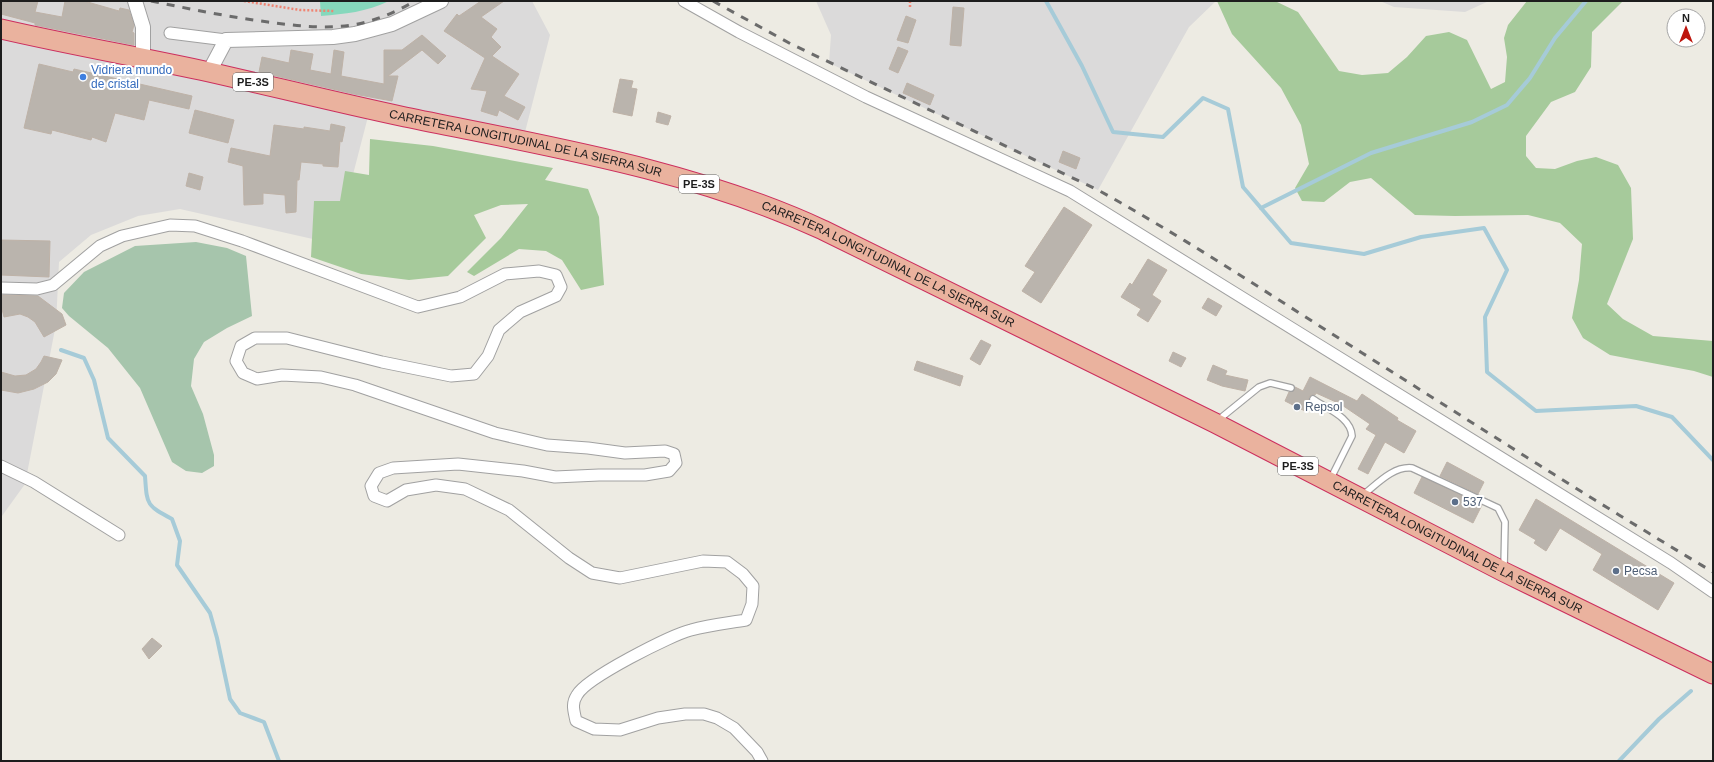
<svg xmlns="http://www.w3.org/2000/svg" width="1714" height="762" font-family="Helvetica,sans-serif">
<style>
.residential{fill:#dbdada}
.forest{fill:#a6ca9b}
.cemetery{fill:#a6c5ac}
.pitch{fill:#86d8bc}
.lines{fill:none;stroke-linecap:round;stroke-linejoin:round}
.stream{stroke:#a6cbd8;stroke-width:4}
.building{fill:#bab4ad;stroke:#beb2a7}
.service-casing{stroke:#a1a1a1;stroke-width:8}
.minor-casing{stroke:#a1a1a1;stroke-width:13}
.tertiary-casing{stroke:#a1a1a1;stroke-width:16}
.trunk-casing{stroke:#cc2f5e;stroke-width:21}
.path{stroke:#f08472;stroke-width:2.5;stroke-dasharray:2 2;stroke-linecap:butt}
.service{stroke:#fff;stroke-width:5.5}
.minor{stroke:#fff;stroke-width:11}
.tertiary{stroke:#fff;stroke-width:14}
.trunk{stroke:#eab29e;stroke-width:19}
.rail{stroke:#6b6b6b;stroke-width:3;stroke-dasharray:8 8;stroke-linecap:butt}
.shop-dot{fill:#3f7fe0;stroke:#fff;stroke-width:1.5}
.service-dot{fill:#5c6f8a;stroke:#fff;stroke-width:1.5}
.labels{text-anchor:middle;stroke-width:4;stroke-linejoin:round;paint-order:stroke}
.shield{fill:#fff;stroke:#616161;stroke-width:1}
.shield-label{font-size:11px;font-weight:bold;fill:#1d1d1d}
.shop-label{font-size:12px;fill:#366cbe;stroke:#fff;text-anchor:start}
.street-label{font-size:12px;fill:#1d1d1d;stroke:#fff}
.service-label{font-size:12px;fill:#4e5e75;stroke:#fff;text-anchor:start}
</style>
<rect width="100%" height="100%" fill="#edebe3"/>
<!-- residential -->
<g class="residential">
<path d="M1 1H532L550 35 525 132 371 105 335 244 180 209 138 216 91 235 59 262 56 324 25 484 2 516Z"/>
<path d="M816 1H1216L1189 27 1098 190 829 63 831 35Z"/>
<path d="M1380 1H1489L1465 12 1394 7Z"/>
</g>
<!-- forest -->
<g class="forest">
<path d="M1217 1H1275L1298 12 1339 71 1362 75 1388 73 1407 57 1426 36 1449 32 1467 40 1491 89 1505 82 1507 57 1504 38 1508 25 1527 1H1623L1592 32 1591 67 1575 92 1551 102 1526 136V156L1536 168 1555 169 1577 161 1596 157 1618 165 1631 188 1633 239 1607 304 1623 319 1653 336 1713 341V377L1694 371 1610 355 1583 338 1572 318 1579 280 1582 244 1560 223 1528 215 1455 216 1415 215 1371 178 1350 182 1324 202 1302 201 1295 188 1309 164 1301 125 1281 88 1232 34Z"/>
<path d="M370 139 433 146 553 168 545 180 588 189 599 217 604 285 581 290 562 260 546 251 519 249 474 276 467 272 501 238 528 204 501 205 474 215 486 238 448 276 409 280 361 274 311 257 314 201H340L345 171 369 175Z"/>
</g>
<!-- cemetery -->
<path class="cemetery" d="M196 242 227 248 246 256 252 316 227 328 204 342 194 359 191 386 203 414 214 455V466L202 473 186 471 172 462 140 388 108 348 69 316 62 308 64 293 84 272 135 246Z"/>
<!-- pitch -->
<path class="pitch" d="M320 1H389C366 12 345 14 321 16Z"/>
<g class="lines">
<!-- stream -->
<g class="stream">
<path d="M1046 1 1082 66 1113 132 1163 137 1203 98 1228 109 1243 187 1291 243 1364 254 1421 237 1484 228 1507 270 1485 317 1487 372 1536 411 1636 406 1672 417 1713 460"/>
<path d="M1261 208 1371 153 1472 122 1507 105 1530 78 1555 38 1586 1"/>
<path d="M61 350 84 358 94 380 108 438 145 476C147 505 146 505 172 519L180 541 177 565 210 613 217 638 230 699 240 713 264 722 279 761"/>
<path d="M1619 761 1659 719 1691 691"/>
</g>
</g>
<!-- building -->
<g class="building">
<path d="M1 1H38L35 12 62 17 65 1H84L119 11 120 8 129 10 134 25 132 32 134 33V45L35 25V23L1 14Z"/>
<path d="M481 1H504L481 17 497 29 491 37 501 47 492 56 519 74 504 96 525 107 518 120 499 110 497 116 481 111 487 91 471 89 485 58 444 31 457 14 459 16Z"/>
<path d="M953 7 964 8 961 46 950 45Z"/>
<path d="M906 16 916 20 908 43 897 40Z"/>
<path d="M422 35 446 56 438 64 422 50 388 76H398L392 101 354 94 259 72 262 57 289 63 291 50 313 54 310 70 331 74 334 50 344 52 341 76 384 84V50H402Z"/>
<path d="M898 47 908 51 898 73 889 69Z"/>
<path d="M39 64 73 72 74 69 192 96 189 109 149 100 144 120 115 113 106 142 92 137 91 140 52 130 51 134 24 128Z"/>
<path d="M620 79 633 81 631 88 637 89 632 116 613 112Z"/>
<path d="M907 83 934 95 930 105 903 93Z"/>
<path d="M195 110 234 120 228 143 189 133Z"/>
<path d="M658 112 671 116 668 125 656 122Z"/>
<path d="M331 124 345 127 342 142 340 141 338 167 323 166V164L301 162 299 180H297L296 212 286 213 285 195 263 193V204L244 205 243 166 228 162 231 148 270 156 274 125 304 129V127L330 131Z"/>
<path d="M1063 151 1080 158 1076 169 1059 162Z"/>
<path d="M189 173 203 177 200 190 186 186Z"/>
<path d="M1064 207 1092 225 1041 303 1022 291 1035 272 1025 266Z"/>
<path d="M1 240 50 241 49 277 1 275Z"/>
<path d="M1148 259 1167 270 1152 295 1161 301 1148 322 1137 315 1141 309 1121 297 1130 283 1132 285Z"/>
<path d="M3 295 38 296 62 314 66 325 44 337 35 322 28 317 20 314 4 317 1 305V296Z"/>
<path d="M1208 298 1222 306 1216 316 1202 308Z"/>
<path d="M981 340 991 345 980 365 970 359Z"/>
<path d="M1173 352 1186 358 1181 367 1169 361Z"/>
<path d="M44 356 62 360 56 374 48 382 34 389 18 393 1 390V372L15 376 26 375 36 369 41 362Z"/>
<path d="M917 361 963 376 960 386 914 370Z"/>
<path d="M1213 365 1227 371 1225 375 1248 380 1245 391 1222 386 1207 380Z"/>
<path d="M1310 377 1357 401 1362 394 1398 418 1397 420 1416 431 1404 453 1385 442 1368 474 1358 469 1376 435 1366 429 1370 424 1336 401V402L1316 393 1315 395H1311L1309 397V401L1311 403 1307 412 1285 401 1289 392 1294 391 1295 387 1303 391Z"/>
<path d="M1447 462 1484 482 1478 494 1440 476Z"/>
<path d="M1422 477 1482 505 1473 523 1414 493Z"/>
<path d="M1536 499 1674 583 1658 610 1593 570 1602 554 1560 528 1546 551 1534 543 1536 540 1519 530Z"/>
<path d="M152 638 162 646 149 659 142 649Z"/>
</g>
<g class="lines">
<!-- service casing -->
<g class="service-casing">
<g id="service">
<path d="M1313 399C1327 409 1351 417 1352 436L1330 480"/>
<path d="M1217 421 1259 387 1270 383 1291 388"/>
<path d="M1363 495C1377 484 1393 466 1412 468L1498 508 1505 522 1504 568"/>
</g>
</g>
<!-- minor casing -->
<g class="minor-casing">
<g id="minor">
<path d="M684 1 739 32 866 97 1070 191 1671 563 1713 592"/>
<path d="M170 33 226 40"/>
<path d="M1 288 37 289 53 285 100 246 122 236 170 225 195 226 242 241 418 307 460 297 505 274 539 271 556 275 561 287 556 296 520 312 499 330 488 356 474 374 451 376 382 362 287 338H255L241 346 236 361 243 373 257 379 282 375 321 377 355 385 495 433 547 445 588 448 625 453 665 451 674 454 676 463 669 471 645 475H599L555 477 523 471 458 464 393 468 379 473 371 486 374 496 387 501 406 490 436 485 465 489 509 510 569 558 592 573 620 578 703 561 727 562 743 574 753 586 752 604 746 620C728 623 709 625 691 630 671 635 586 678 577 695 571 704 574 711 576 721L594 729 620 730 658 718 685 714H704L717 718 734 728 757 752 762 761"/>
<path d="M1 466 34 482 119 535"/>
</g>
</g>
<!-- tertiary casing -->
<g class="tertiary-casing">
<g id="tertiary">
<path d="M135 1 143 27V58"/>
<path d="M209 72 226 40 333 37 355 34 392 24 441 1"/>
</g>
</g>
<!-- trunk casing -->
<g class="trunk-casing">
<g id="trunk">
<path id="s1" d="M1 29C70 45 140 57 209 72 275 87 339 103 405 117 546 146 691 169 823 230L1215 423 1504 572 1713 674"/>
</g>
</g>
<!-- path -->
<g class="path">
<path d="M244 1 300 10 334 11"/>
<path d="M910 1V8"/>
</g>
<!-- service -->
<use href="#service" class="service"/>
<!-- minor -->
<use href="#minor" class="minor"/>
<!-- tertiary -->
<use href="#tertiary" class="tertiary"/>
<!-- trunk -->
<use href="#trunk" class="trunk"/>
<!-- rail -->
<g class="rail">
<path d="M151 1C190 9 229 17 268 22 296 26 325 29 353 25 375 21 396 12 415 1"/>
<path d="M713 1 791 44 1098 190C1181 236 1260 288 1340 339 1464 417 1587 497 1713 572"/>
</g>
</g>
<!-- markers -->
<circle class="shop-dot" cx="83" cy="77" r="4"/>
<g class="service-dot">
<circle cx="1297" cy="407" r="4"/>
<circle cx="1455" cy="502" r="4"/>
<circle cx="1616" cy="571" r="4"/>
</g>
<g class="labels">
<!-- shield labels -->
<g class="shield">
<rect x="233" y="73" width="40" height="18" rx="3"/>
<rect x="679" y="175" width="40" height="18" rx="3"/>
<rect x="1278" y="457" width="40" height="18" rx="3"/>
</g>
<g class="shield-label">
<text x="253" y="86">PE-3S</text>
<text x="699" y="188">PE-3S</text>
<text x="1298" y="470">PE-3S</text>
</g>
<!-- shop labels -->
<g class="shop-label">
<text x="91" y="74">Vidriera mundo<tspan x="91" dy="14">de cristal</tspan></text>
</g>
<!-- street labels -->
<g class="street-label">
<text dy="4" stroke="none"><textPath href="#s1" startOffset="537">CARRETERA LONGITUDINAL DE LA SIERRA SUR</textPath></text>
<text dy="4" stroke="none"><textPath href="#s1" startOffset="921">CARRETERA LONGITUDINAL DE LA SIERRA SUR</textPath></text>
<text dy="4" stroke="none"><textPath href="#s1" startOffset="1557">CARRETERA LONGITUDINAL DE LA SIERRA SUR</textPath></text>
</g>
<!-- service labels -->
<g class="service-label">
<text x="1305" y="411">Repsol</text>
<text x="1463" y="506">537</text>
<text x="1624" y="575">Pecsa</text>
</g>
</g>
<!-- border -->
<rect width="1714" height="762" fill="none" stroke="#1d1d1d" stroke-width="4"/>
<!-- north arrow -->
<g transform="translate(1686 28)"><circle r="19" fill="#ffffff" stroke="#a5a5a5"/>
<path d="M0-3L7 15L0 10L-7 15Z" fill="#bd150d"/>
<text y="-6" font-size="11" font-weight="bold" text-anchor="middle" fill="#1d1d1d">N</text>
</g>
</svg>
